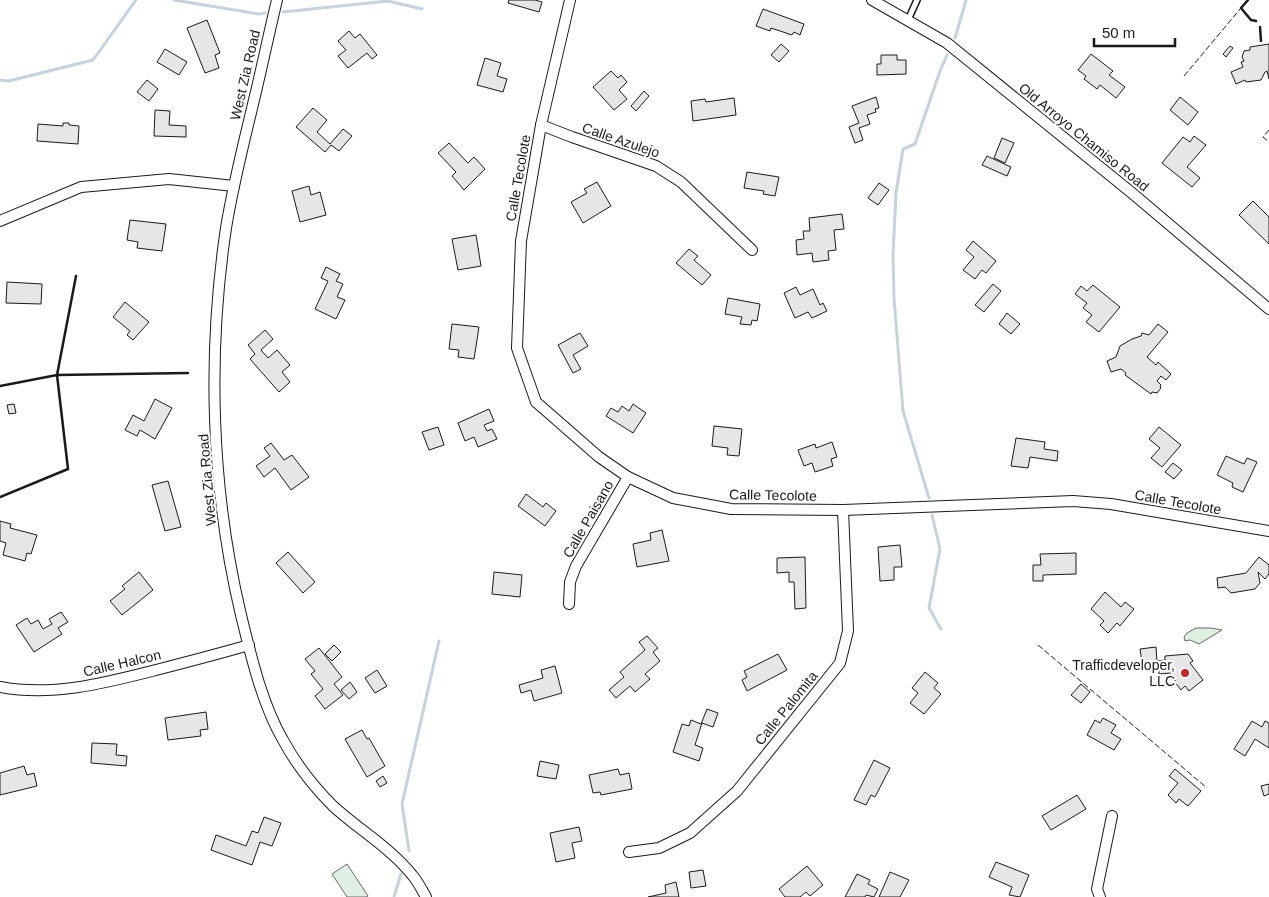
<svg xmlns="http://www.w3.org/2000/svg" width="1269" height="897" font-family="Helvetica,sans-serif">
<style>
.green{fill:#e0efe3;stroke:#6a6a6a}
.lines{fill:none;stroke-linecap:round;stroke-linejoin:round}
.stream{stroke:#c6d2dc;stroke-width:3}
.building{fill:#e6e6e6;stroke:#1a1a1a}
.lane-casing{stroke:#1a1a1a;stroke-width:8}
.street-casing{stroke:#1a1a1a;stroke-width:12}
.lane{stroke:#fff;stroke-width:5}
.street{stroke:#fff;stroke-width:10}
.fence{stroke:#1a1a1a;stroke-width:1;stroke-dasharray:6 2.5;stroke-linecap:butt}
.wall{stroke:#1a1a1a;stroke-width:2.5}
.poi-dot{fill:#c62828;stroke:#fff;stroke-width:2}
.labels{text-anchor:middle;stroke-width:4;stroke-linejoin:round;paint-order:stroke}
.street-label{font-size:14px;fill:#1a1a1a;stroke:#fff}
.poi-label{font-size:14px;fill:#1a1a1a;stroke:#fff;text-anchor:end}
</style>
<rect width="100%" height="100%" fill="#fff"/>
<!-- green -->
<g class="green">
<path d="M1196 628H1211L1222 630 1199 644 1190 640 1185 641 1184 637 1187 633Z"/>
<path d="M347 864 368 896 366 897H347L332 874Z"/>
</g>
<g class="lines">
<!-- stream -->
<g class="stream">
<path d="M174 0 259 14 265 13"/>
<path d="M283 12 388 1 422 9"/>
<path d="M955 38 966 0"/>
<path d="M0 80 9 81 93 60 136 0"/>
<path d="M929 498 903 411 894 298 893 255 896 193 903 149 915 144 940 71 947 55"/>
<path d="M932 515 940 549 929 608 941 629"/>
<path d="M409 851 402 804 439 641"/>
<path d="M394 897 401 874"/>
</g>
</g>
<!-- building -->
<g class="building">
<path d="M509 0H535L542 2 539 12 508 3Z"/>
<path d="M763 9 804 24 800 35 794 32 792 35 771 28 770 31 756 26Z"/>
<path d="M207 20 220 53 215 55 219 68 205 73 187 28Z"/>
<path d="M349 31 355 38 360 34 377 55 372 59 367 53 348 68 338 56 346 50 338 41Z"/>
<path d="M781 44 789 51 779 62 771 55Z"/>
<path d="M1269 44V79L1267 71 1265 72 1261 80 1246 82 1245 80 1236 84 1231 72 1243 67 1241 62 1244 61 1242 57 1244 51 1250 50V47Z"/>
<path d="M1230 46 1233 48 1226 57 1223 54Z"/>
<path d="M165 49 187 62 179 75 157 62Z"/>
<path d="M1091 54 1113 71 1109 75 1125 87 1116 98 1100 85 1097 89 1084 79 1086 76 1078 70Z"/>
<path d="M881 55H897V60H906V74L877 75V64H881Z"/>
<path d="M485 58 501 63 497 76 507 79 503 92 477 85Z"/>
<path d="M611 71 618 78 621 75 627 82 619 90 627 99 614 110 593 87Z"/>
<path d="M147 80 158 89 149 101 137 92Z"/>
<path d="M644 91 649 96 636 111 631 106Z"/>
<path d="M876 97 879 108 875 109 876 112 867 115 870 124 859 128 863 140 855 143 849 127 859 123 852 106Z"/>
<path d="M1180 97 1198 112 1188 125 1170 110Z"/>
<path d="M734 98 736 115 693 121 691 101 705 99 706 102Z"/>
<path d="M313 108 327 120 317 132 330 144 343 129 352 136 339 151 331 145 325 152 296 127Z"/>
<path d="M155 110 170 111 169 125 186 126V137L154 136Z"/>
<path d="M63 123H69V125L79 126 78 144 37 141 38 124 63 126Z"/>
<path d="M1194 136 1206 145 1187 167 1200 178 1192 187 1162 163 1183 137 1190 142Z"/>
<path d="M1002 138 1014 143 1005 163 994 158Z"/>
<path d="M449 143 468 163 474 157 485 169 464 190 452 176 456 172 438 153Z"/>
<path d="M987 156 1011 167 1007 176 982 165Z"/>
<path d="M747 172 779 177 775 196 763 194 764 191 744 188Z"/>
<path d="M597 182 611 206 583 223 571 202 587 193 584 189Z"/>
<path d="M879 183 889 190 878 205 868 198Z"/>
<path d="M309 186 311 195 320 192 326 215 300 222 292 191Z"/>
<path d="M1253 201 1269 217V244L1239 215Z"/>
<path d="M842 214 844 229 834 230 836 250 828 251 829 260 813 262 812 253 797 255 796 240 804 239 803 231H810L809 218Z"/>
<path d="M130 220 166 224 162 251 137 248 138 242 127 240Z"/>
<path d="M476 235 481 266 458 270 452 239Z"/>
<path d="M973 241 996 261 986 273 982 270 975 279 963 270 974 257 966 250Z"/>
<path d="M689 249 698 256 694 260 711 275 702 285 676 263Z"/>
<path d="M326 267 340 274 336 281 343 284 337 297 345 300 336 319 315 309 328 281 321 278Z"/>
<path d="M7 282 42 284 41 304 6 303Z"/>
<path d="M993 284 1001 291 984 312 975 305Z"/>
<path d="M1093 285 1120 307 1099 332 1086 322 1092 315 1083 308 1087 303 1075 294 1081 286 1087 291Z"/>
<path d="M796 287 800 295 813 289 820 305 823 303 827 311 812 318 808 312 795 318 784 293Z"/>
<path d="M728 298 760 304 757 321 752 320 751 325 740 324 742 317 725 314Z"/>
<path d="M125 302 149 322 133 340 127 335 130 331 113 317Z"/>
<path d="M1007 313 1020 324 1011 334 999 324Z"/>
<path d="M452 324 479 327 474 359 458 357 459 350 449 349Z"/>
<path d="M1158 324 1168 332 1147 357 1156 365 1158 362 1171 374 1166 380 1161 376 1157 381 1161 385 1160 387 1161 388 1157 393 1152 392 1151 394 1125 375 1126 373 1121 369 1111 372 1107 361 1116 357 1120 346 1132 339 1141 336 1142 333 1149 335Z"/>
<path d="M265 330 273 339 261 350 268 358 277 350 290 365 282 372 290 382 279 392 250 359 255 354 248 345Z"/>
<path d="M580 333 588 346 573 355 581 369 573 373 558 345Z"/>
<path d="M155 399 172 408 155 439 140 430 137 436 125 430 133 415 144 421Z"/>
<path d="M14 404 16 413 9 414 7 405Z"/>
<path d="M633 404 646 413 633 433 606 416 611 408 618 412 622 406 629 411Z"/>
<path d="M489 409 494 421 484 425 487 431 492 429 497 439 478 447 474 437 465 441 458 423Z"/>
<path d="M714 426 742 429 739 456 727 455 728 448 712 446Z"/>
<path d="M438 427 444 445 429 450 422 432Z"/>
<path d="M1159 427 1181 445 1162 467 1151 458 1160 448 1149 439Z"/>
<path d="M1016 438 1045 442 1044 449 1058 451 1057 461 1030 457 1028 468 1011 466Z"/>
<path d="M832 442 837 457 831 459 833 466 815 472 812 463 804 466 798 450 815 444 816 448Z"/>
<path d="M271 443 284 460 292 455 309 477 291 490 275 468 264 477 256 466 270 456 264 448Z"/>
<path d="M1226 456 1244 464 1247 458 1257 462 1243 492 1232 487 1233 483 1217 475Z"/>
<path d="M1173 463 1182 470 1174 479 1165 472Z"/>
<path d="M168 481 181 527 165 531 152 485Z"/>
<path d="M526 494 543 507 546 503 556 511 545 526 518 506Z"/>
<path d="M0 521 11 524 10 528 37 535 31 554 27 553 25 561 3 555 6 543 0 541Z"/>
<path d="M662 530 669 561 637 567 633 544 651 540 650 533Z"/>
<path d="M900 545 902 567H894V580L880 581 878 547Z"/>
<path d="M288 552 315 582 303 593 276 563Z"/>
<path d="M1076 553V574L1043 575V581H1033V565H1041L1040 554Z"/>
<path d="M805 557 806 608 795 609 794 582H789V572L777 573V558Z"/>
<path d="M1259 557 1269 565V574L1265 579 1258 572 1260 583 1255 589 1231 593 1225 587 1218 588 1217 578 1246 573Z"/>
<path d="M139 572 153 590 122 615 110 601 125 589 122 586Z"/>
<path d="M494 572 522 575 520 597 492 594Z"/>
<path d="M1105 592 1121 607 1125 602 1134 609 1120 626 1117 623 1108 633 1100 625 1104 621 1091 609Z"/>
<path d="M61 612 68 622 58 628 62 634 34 652 16 625 27 618 31 624 38 620 43 629 52 624 49 619Z"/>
<path d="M647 636 658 648 653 652 660 661 645 674 650 679 635 692 630 686 616 698 609 690 624 677 620 672 645 650 639 642Z"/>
<path d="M334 645 341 652 332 661 325 654Z"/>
<path d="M1156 647 1157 662 1142 663 1140 649Z"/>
<path d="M319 648 342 677 334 684 343 695 325 709 315 696 323 689 311 674 315 671 305 659Z"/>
<path d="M778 654 787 670 747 691 742 680 747 677 744 671Z"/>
<path d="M1188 654 1193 661 1190 663 1203 680 1189 691 1185 686 1181 690 1174 681 1176 680 1171 673 1159 674 1158 661 1165 660V656Z"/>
<path d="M555 666 562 693 534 701 531 690 521 693 519 685 543 678 541 670Z"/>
<path d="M377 670 387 686 375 693 365 678Z"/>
<path d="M925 672 938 683 934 688 941 694 924 714 910 703 918 693 912 688Z"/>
<path d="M350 682 357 692 349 699 341 690Z"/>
<path d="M1081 684 1090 692 1081 703 1071 695Z"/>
<path d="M707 709 718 713 713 727 702 723 695 745 703 748 699 761 673 752 682 724 689 726 691 720 701 724Z"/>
<path d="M206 712 208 729 200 730 201 736 168 740 165 718Z"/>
<path d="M1103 718 1116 725 1111 733 1121 739 1114 750 1087 735 1095 720 1100 723Z"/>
<path d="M1252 721 1262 727 1265 721 1269 723V748L1255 739 1245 756 1234 749Z"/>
<path d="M362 730 367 739 369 738 385 766 367 777 345 739Z"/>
<path d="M92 743 117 744 116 755 127 756 126 766 91 763Z"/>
<path d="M874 760 890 768 875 797 871 795 866 805 854 800Z"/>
<path d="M540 761 559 765 556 779 537 776Z"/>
<path d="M24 766 27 775 34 773 37 786 0 795V773Z"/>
<path d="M618 769 620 775 629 773 632 789 601 795 600 792 593 793 589 775Z"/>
<path d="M1175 769 1201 791 1188 806 1179 799 1176 803 1168 795 1178 783 1169 776Z"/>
<path d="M383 776 387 783 380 787 376 781Z"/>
<path d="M1269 784V794L1264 796 1261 786Z"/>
<path d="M1077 795 1086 809 1051 830 1042 816Z"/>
<path d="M264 817 281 823 272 846 260 842 252 865 211 850 216 835 246 846 252 831 258 833Z"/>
<path d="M579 827 582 841 572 843 575 858 556 862 550 833Z"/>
<path d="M996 862 1029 875 1020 897 1009 895 1012 887 989 877Z"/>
<path d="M807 866 823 885 810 896 806 892 800 897H785L779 889Z"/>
<path d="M703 870 706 886 691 888 689 872Z"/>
<path d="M890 872 909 880 900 897H879Z"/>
<path d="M857 874 870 880 868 884 878 889 874 897 866 895 865 897H845Z"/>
<path d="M676 882 679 897H648L666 893 665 885Z"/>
</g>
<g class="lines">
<!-- lane casing -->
<g class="lane-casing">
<path id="lane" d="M908 20 917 0"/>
</g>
<!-- street casing -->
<g class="street-casing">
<g id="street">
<path d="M277 0C269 33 262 67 254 100 244 142 233 185 226 228 207 356 211 489 241 615 251 656 262 704 283 740 296 764 314 787 333 806 359 830 391 848 413 876 418 882 422 890 426 897"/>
<path d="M570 0 541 125 521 241 517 348 536 402 599 457 628 477 673 498 731 509 843 510 1073 501 1111 504 1269 531"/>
<path d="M872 0 947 43 1132 193 1269 309"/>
<path d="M541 125 572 137 656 166 681 182 752 250"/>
<path d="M0 221 81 187 169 179 234 186"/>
<path d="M569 604 570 582 576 566 628 477"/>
<path d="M0 687C52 697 105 683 156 670 187 662 218 654 249 645"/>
<path d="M629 852 659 848 690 833 737 791 840 663 848 631 843 510"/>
<path d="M1100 897 1097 889 1112 816"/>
</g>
</g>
<!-- lane -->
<use href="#lane" class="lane"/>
<!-- street -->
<use href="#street" class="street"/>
<!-- fence -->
<g class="fence">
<path d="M1184 76 1241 8"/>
<path d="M1269 130 1263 137 1269 142"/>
<path d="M1038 645 1207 788"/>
</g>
<!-- wall -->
<g class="wall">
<path d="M1248 0 1241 8 1251 20 1256 21"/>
<path d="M1260 27 1261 41"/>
<path d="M0 386 57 375 188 373"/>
<path d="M0 497 68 469 57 375 76 276"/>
</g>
</g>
<!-- markers -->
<circle class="poi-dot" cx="1185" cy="673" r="5"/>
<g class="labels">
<!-- street labels -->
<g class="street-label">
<text transform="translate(245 75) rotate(-77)" y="5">West Zia Road</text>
<text transform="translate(1084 137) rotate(39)" y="5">Old Arroyo Chamiso Road</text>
<text transform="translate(621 140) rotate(19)" y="5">Calle Azulejo</text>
<text transform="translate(518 178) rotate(-80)" y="5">Calle Tecolote</text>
<text transform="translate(207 480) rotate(-95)" y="5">West Zia Road</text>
<text transform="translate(773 495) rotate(1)" y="5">Calle Tecolote</text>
<text transform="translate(1178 502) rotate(10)" y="5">Calle Tecolote</text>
<text transform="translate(588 519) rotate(-60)" y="5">Calle Paisano</text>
<text transform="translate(122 663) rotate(-13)" y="5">Calle Halcon</text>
<text transform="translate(786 708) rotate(-51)" y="5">Calle Palomita</text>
</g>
<!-- poi labels -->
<g class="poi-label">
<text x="1175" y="670">Trafficdeveloper,<tspan x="1175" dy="16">LLC</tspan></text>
</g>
</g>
<!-- scale -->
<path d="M1094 38v8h81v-8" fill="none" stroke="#1a1a1a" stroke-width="2.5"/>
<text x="1102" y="38" font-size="15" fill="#1a1a1a" stroke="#ffffff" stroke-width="4" paint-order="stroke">50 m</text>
</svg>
